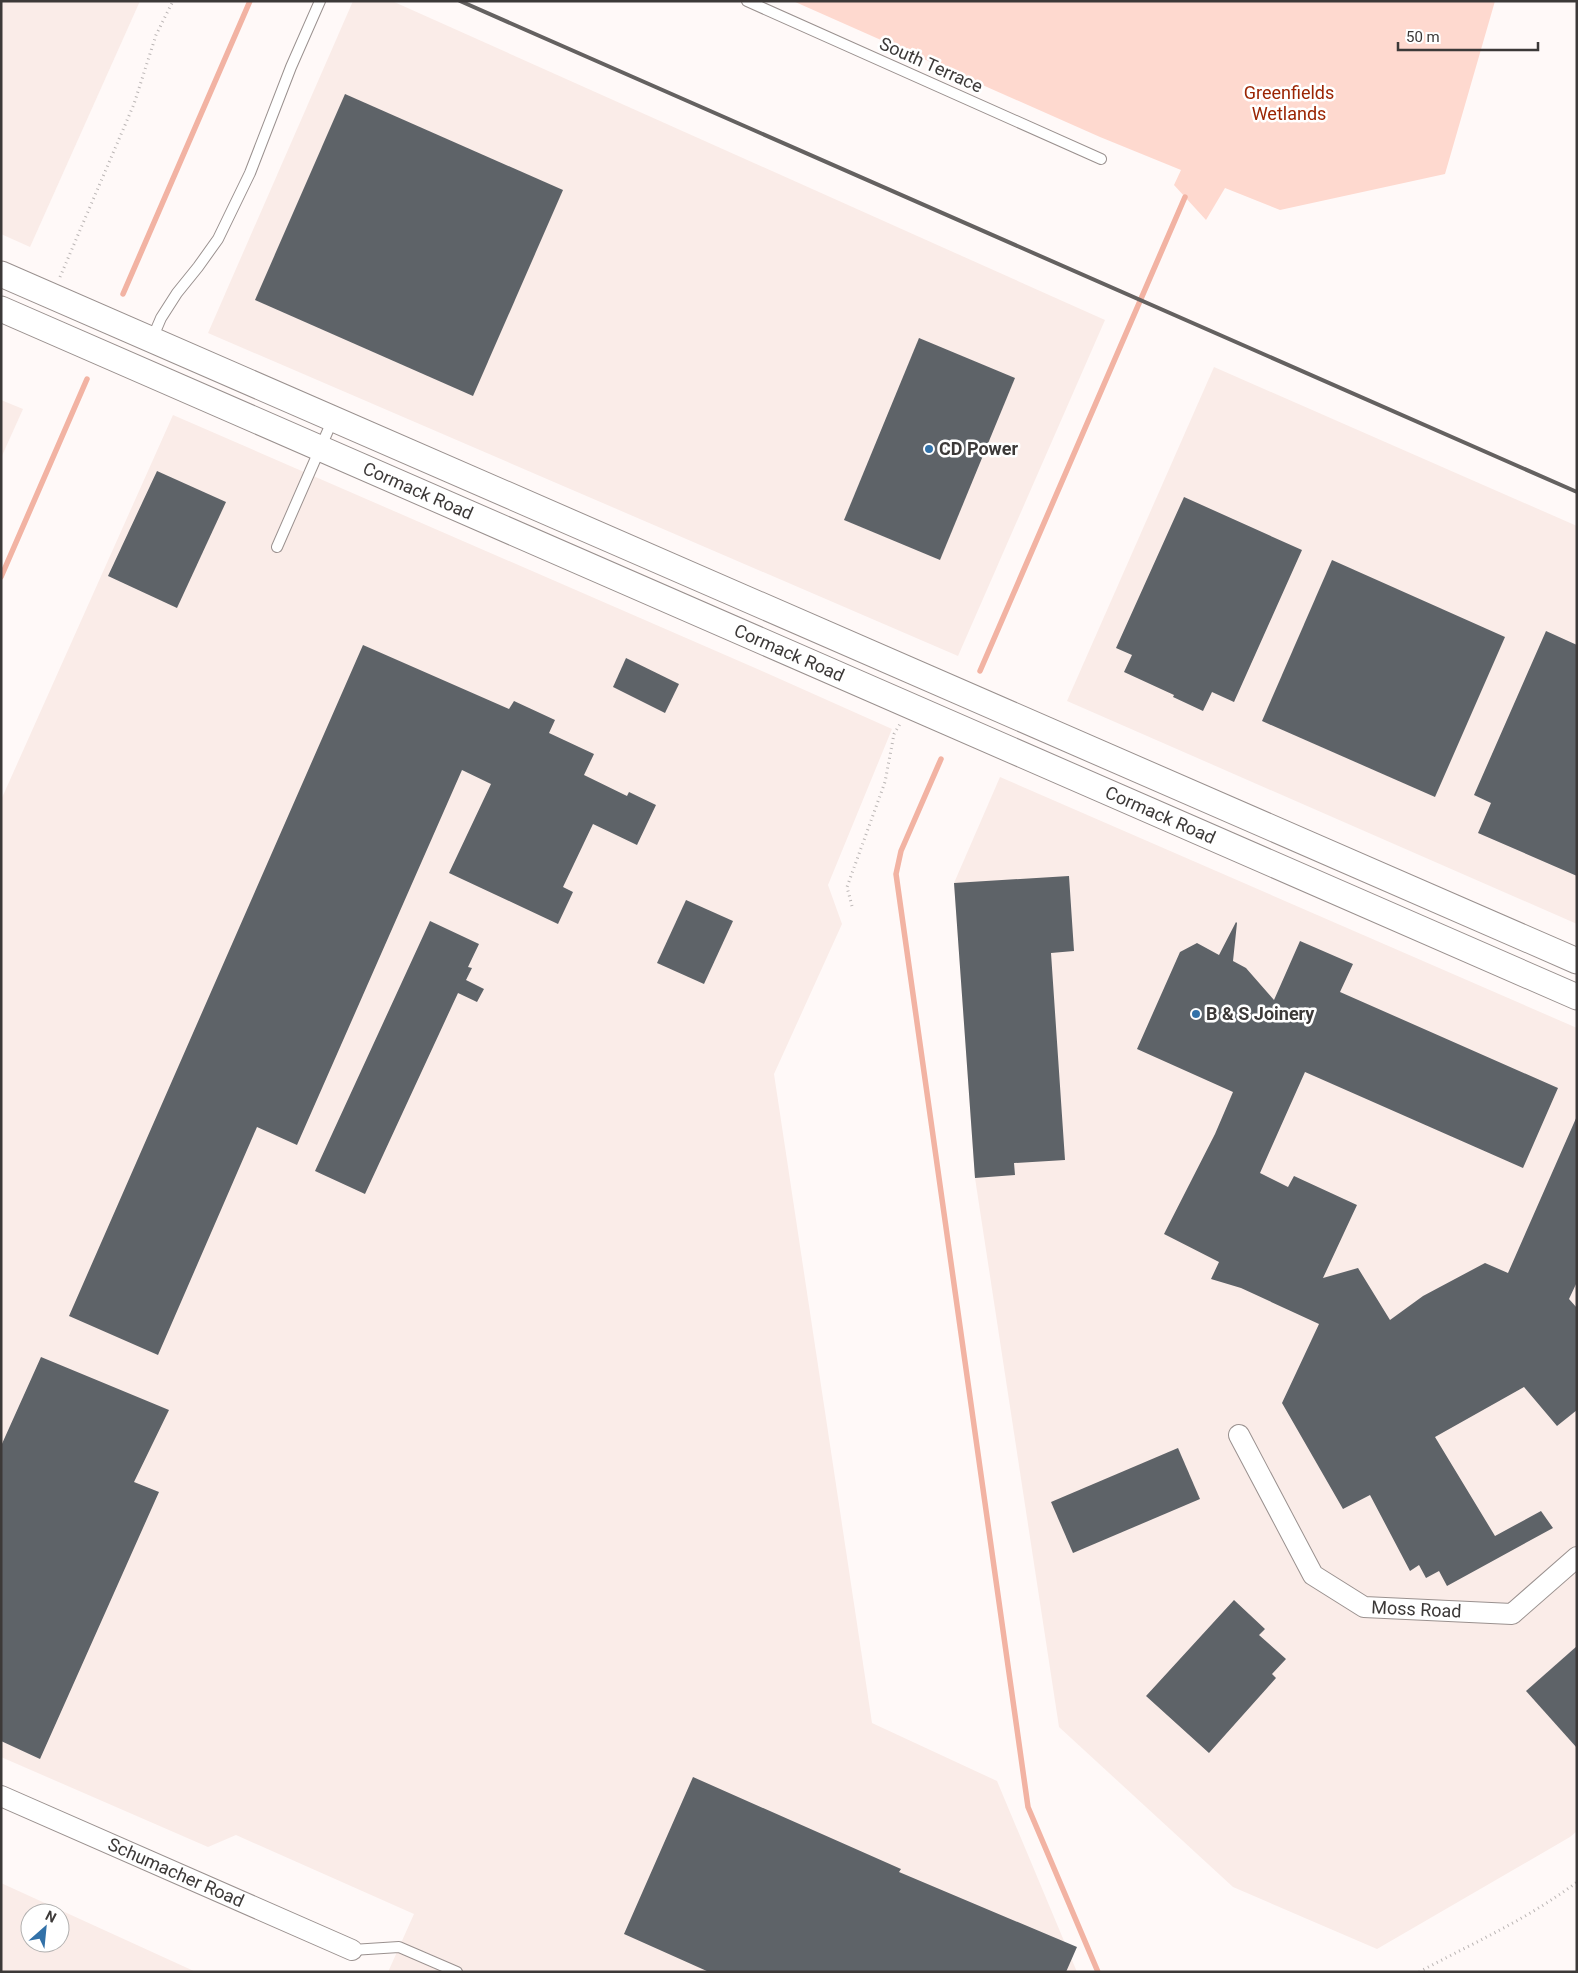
<svg xmlns="http://www.w3.org/2000/svg" width="1578" height="1973" font-family="Roboto,sans-serif">
<style>
.built{fill:#faece8;fill-rule:evenodd}
.green{fill:#fed9cf}
.lines{fill:none;stroke-linecap:round;stroke-linejoin:round}
.stream{stroke:#f2b3a3;stroke-width:5.5}
.building{fill:#5e6368}
.service-casing{stroke:#9a918f;stroke-width:12}
.minor-casing{stroke:#9a918f;stroke-width:22}
.tertiary-casing{stroke:#9a918f;stroke-width:27}
.path{stroke:#bab5b4;stroke-width:3;stroke-dasharray:1 4;stroke-linecap:butt}
.service{stroke:#fff;stroke-width:10}
.minor{stroke:#fff;stroke-width:20}
.tertiary{stroke:#fff;stroke-width:25}
.rail{stroke:#646160;stroke-width:4}
.poi-dot{fill:#3271a8;stroke:#fff;stroke-width:2}
.labels{text-anchor:middle;stroke-width:5;stroke-linejoin:round;paint-order:stroke}
.street-label{font-size:18px;fill:#3c3938;stroke:#fff}
.park-label{font-size:18px;fill:#9b2503;stroke:#fff}
.poi-label{font-size:18px;font-weight:bold;fill:#3c3938;stroke:#fff;text-anchor:start}
</style>
<rect width="100%" height="100%" fill="#fff9f8"/>
<!-- built -->
<g class="built">
<path d="M1 1H140L30 247 1 234Z"/>
<path d="M353 1H392L1105 320 958 656 208 333Z"/>
<path d="M1214 367 1577 526V924L1067 701Z"/>
<path d="M1 400 23 409 1 458Z"/>
<path d="M173 415 762 671 892 729 828 885 842 924 774 1074 872 1723 997 1781 1077 1972H388L414 1914 236 1835 208 1847 1 1757V800Z"/>
<path d="M1000 777 1577 1028V1831L1570 1837 1377 1949 1233 1887 1059 1727 975 1178 954 883Z"/>
<path d="M1 1883 196 1972H1ZM30 1913H60V1943H30Z"/>
</g>
<!-- green -->
<path class="green" d="M793 1H1495L1445 174 1280 210 1225 188 1206 220 1174 185 1181 170 1100 137Z"/>
<g class="lines">
<!-- stream -->
<g class="stream">
<path d="M123 294 250 1"/>
<path d="M1 577 87 379"/>
<path d="M980 671 1185 197"/>
<path d="M941 759 901 851 896 874 1028 1807 1098 1972"/>
</g>
</g>
<!-- building -->
<g class="building">
<path d="M345 94 563 190 473 396 255 300Z"/>
<path d="M919 338 1015 378 940 560 844 520Z"/>
<path d="M157 471 226 502 177 608 108 576Z"/>
<path d="M1184 497 1302 550 1234 702 1212 692 1203 711 1173 697 1174 695 1124 672 1132 655 1116 648Z"/>
<path d="M1332 560 1505 637 1435 797 1262 721Z"/>
<path d="M1546 631 1577 645V876L1478 833 1491 803 1474 795Z"/>
<path d="M363 645 509 709 514 701 555 720 549 733 594 754 584 775 627 796 629 792 656 805 637 845 593 824 563 887 573 892 558 924 449 873 491 784 462 770 297 1145 257 1127 158 1355 69 1316Z"/>
<path d="M626 658 679 684 665 713 613 687Z"/>
<path d="M1069 876 1074 951 1051 953 1065 1160 1014 1163 1015 1175 975 1178 954 883Z"/>
<path d="M686 900 733 921 704 984 657 963Z"/>
<path d="M430 921 479 944 468 967 472 968 466 980 484 989 477 1002 458 993 365 1194 315 1171Z"/>
<path d="M1236 922 1237 923 1233 961 1246 968 1274 1000 1300 941 1353 964 1340 992 1558 1088 1523 1168 1305 1072 1260 1173 1288 1187 1294 1176 1357 1205 1323 1278 1358 1268 1390 1320 1423 1296 1485 1263 1508 1273 1577 1116V1282L1569 1299 1577 1308V1410L1557 1426 1524 1387 1435 1437 1495 1536 1541 1511 1553 1528 1447 1586 1439 1571 1426 1578 1419 1565 1410 1571 1370 1495 1343 1509 1282 1403 1319 1324 1241 1288 1211 1279 1219 1262 1164 1234 1215 1134 1233 1092 1137 1049 1180 952 1197 943 1219 955Z"/>
<path d="M41 1357 169 1410 134 1482 159 1492 40 1759 1 1741V1446Z"/>
<path d="M1178 1448 1200 1499 1073 1553 1051 1502Z"/>
<path d="M1234 1600 1265 1629 1259 1635 1286 1659 1272 1674 1276 1678 1209 1753 1146 1696Z"/>
<path d="M1577 1646V1748L1526 1691Z"/>
<path d="M693 1777 901 1869 899 1872 1077 1947 1066 1972H709L624 1934Z"/>
</g>
<g class="lines">
<!-- service casing -->
<g class="service-casing">
<g id="service">
<path d="M747 1 1101 159"/>
<path d="M152 339 161 318 177 293 198 267 218 239 250 173 291 67 320 1"/>
<path d="M277 547 333 419"/>
<path d="M352 1950 399 1947 457 1972"/>
</g>
</g>
<!-- minor casing -->
<g class="minor-casing">
<g id="minor">
<path id="s1" d="M1239 1435 1313 1575 1364 1607 1512 1614 1577 1557"/>
<path id="s2" d="M1 1796 352 1950"/>
</g>
</g>
<!-- tertiary casing -->
<g class="tertiary-casing">
<g id="tertiary">
<path d="M1 274 1577 961"/>
<path id="s3" d="M1 309 1577 997"/>
</g>
</g>
<!-- path -->
<g class="path">
<path d="M60 277 134 104 156 35 173 1"/>
<path d="M852 906 847 887 885 782 894 734 900 724"/>
<path d="M1419 1972C1473 1943 1528 1919 1577 1882"/>
</g>
<!-- service -->
<use href="#service" class="service"/>
<!-- minor -->
<use href="#minor" class="minor"/>
<!-- tertiary -->
<use href="#tertiary" class="tertiary"/>
<!-- rail -->
<path class="rail" d="M460 1 1577 492"/>
</g>
<!-- markers -->
<g class="poi-dot">
<circle cx="929" cy="449" r="5"/>
<circle cx="1196" cy="1014" r="5"/>
</g>
<g class="labels">
<!-- street labels -->
<g class="street-label">
<text transform="translate(931 65) rotate(24)" y="6">South Terrace</text>
<text dy="6" stroke="none"><textPath href="#s3" startOffset="455">Cormack Road</textPath></text>
<text dy="6" stroke="none"><textPath href="#s3" startOffset="860">Cormack Road</textPath></text>
<text dy="6" stroke="none"><textPath href="#s3" startOffset="1265">Cormack Road</textPath></text>
<text dy="6" stroke="none"><textPath href="#s1" startOffset="271">Moss Road</textPath></text>
<text dy="6" stroke="none"><textPath href="#s2" startOffset="191">Schumacher Road</textPath></text>
</g>
<!-- park labels -->
<g class="park-label">
<text x="1289" y="99">Greenfields<tspan x="1289" dy="21">Wetlands</tspan></text>
</g>
<!-- poi labels -->
<g class="poi-label">
<text x="939" y="455">CD Power</text>
<text x="1206" y="1020">B &amp; S Joinery</text>
</g>
</g>
<!-- border -->
<rect width="1578" height="1973" fill="none" stroke="#3c3938" stroke-width="5"/>
<!-- north arrow -->
<g transform="translate(45 1928) rotate(27)"><circle r="24" fill="#ffffff" stroke="#b1b0af"/>
<path d="M0-4L9 19L0 12L-9 19Z" fill="#3271a8"/>
<text y="-8" font-size="14" font-weight="bold" text-anchor="middle" fill="#3c3938">N</text>
</g>
<!-- scale -->
<path d="M1398 42v8h140v-8" fill="none" stroke="#3c3938" stroke-width="2.5"/>
<text x="1406" y="42" font-size="15" fill="#3c3938" stroke="#ffffff" stroke-width="4" paint-order="stroke">50 m</text>
</svg>
